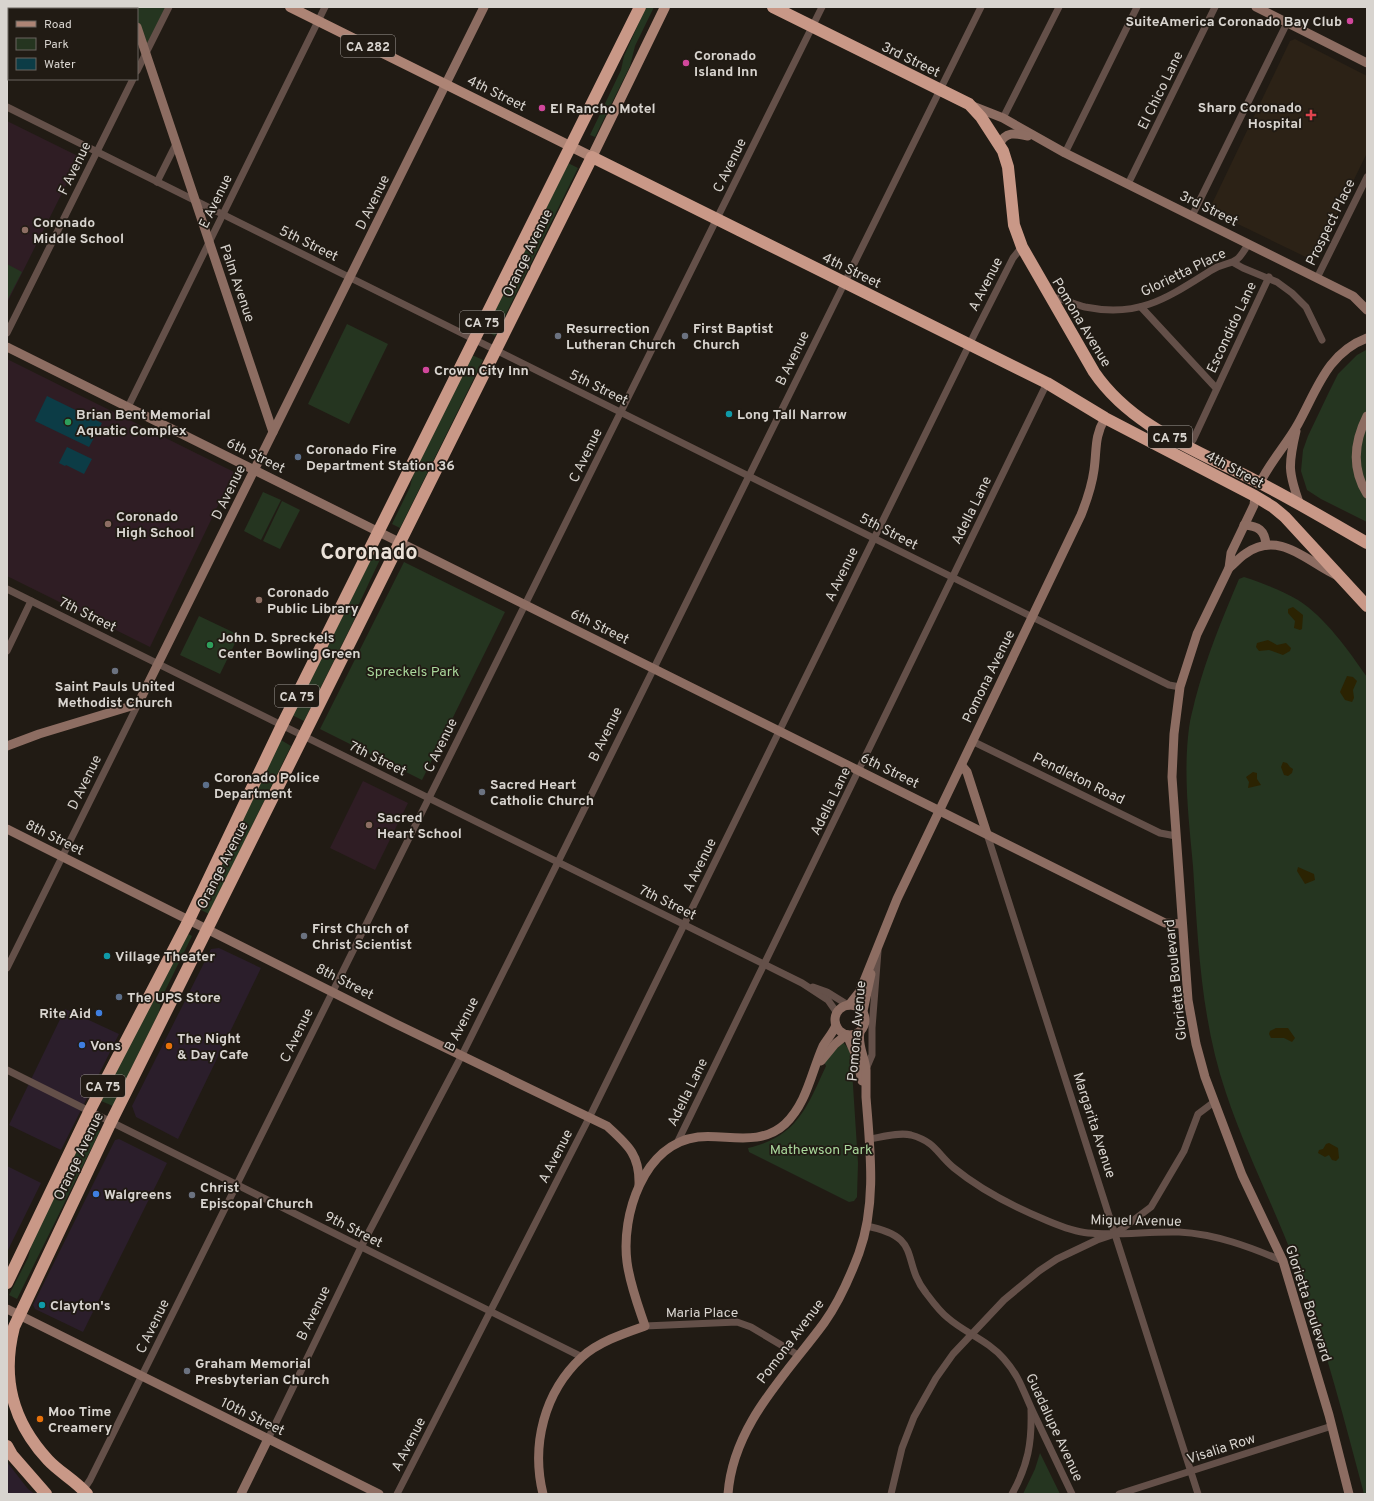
<svg xmlns="http://www.w3.org/2000/svg" width="1374" height="1501" font-family="Overpass,sans-serif">
<style>
.commercial{fill:#2b1e2b}
.built{fill:#2c2216}
.education{fill:#2f1d24}
.green{fill:#253520}
.sand{fill:#2b2302}
.water{fill:#0c3c46}
.lines{fill:none;stroke-linecap:round;stroke-linejoin:round}
.street{stroke:#645049;stroke-width:7}
.secondary{stroke:#8d6d62;stroke-width:9}
.primary{stroke:#ad8475;stroke-width:10}
.highway{stroke:#c99887;stroke-width:12}
.hotel-dot{fill:#d1479c;stroke:#211b14;stroke-width:1.5}
.health-dot{fill:#e0444e;stroke:#211b14;stroke-width:1.5}
.education-dot{fill:#8d6e63;stroke:#211b14;stroke-width:1.5}
.worship-dot{fill:#6b7280;stroke:#211b14;stroke-width:1.5}
.culture-dot{fill:#0f9aa8;stroke:#211b14;stroke-width:1.5}
.leisure-dot{fill:#2e9e5b;stroke:#211b14;stroke-width:1.5}
.service-dot{fill:#5c6f8a;stroke:#211b14;stroke-width:1.5}
.shop-dot{fill:#3f7fe0;stroke:#211b14;stroke-width:1.5}
.food-dot{fill:#e8710a;stroke:#211b14;stroke-width:1.5}
.labels{text-anchor:middle;stroke-width:3.5;stroke-linejoin:round;paint-order:stroke}
.shield{fill:#211b14;stroke:#a19c97;stroke-width:1}
.shield-label{font-size:13px;font-weight:bold;fill:#d8d4cf}
.poi-label{font-size:14px;font-weight:bold;fill:#d8d4cf;stroke:#211b14;text-anchor:start}
.street-label{font-size:14px;fill:#d8d4cf;stroke:#211b14}
.park-label{font-size:14px;fill:#a9d79b;stroke:#211b14}
.town-label{font-size:22px;font-weight:bold;fill:#ebe2d9;stroke:#211b14}
</style>
<rect width="100%" height="100%" fill="#211b14"/>
<!-- commercial -->
<g class="commercial">
<path d="M219 948 261 968 178 1139 136 1117 132 1106 211 949Z"/>
<path d="M65 1009 119 1034 61 1150 9 1125Z"/>
<path d="M119 1139 167 1163 83 1332 35 1309 33 1305 115 1140Z"/>
<path d="M7 1166 41 1183 7 1252Z"/>
<path d="M7 1462 28 1489 35 1494H7Z"/>
</g>
<!-- built -->
<path class="built" d="M1295 39 1367 76V153L1314 261 1209 210 1290 41Z"/>
<!-- education -->
<g class="education">
<path d="M7 121 80 157 7 303Z"/>
<path d="M7 359 234 472 150 647 7 576Z"/>
<path d="M363 781 408 803 375 870 330 848Z"/>
</g>
<!-- green -->
<g class="green">
<path d="M131 7H168L147 52 137 24V9H132Z"/>
<path d="M646 7H654L635 46 630 66 595 137 590 135 621 70 624 56Z"/>
<path d="M568 163 578 168 495 336 485 330Z"/>
<path d="M7 264 22 272 7 301Z"/>
<path d="M347 324 388 344 349 424 308 404Z"/>
<path d="M1366 350 1367 351V522L1321 499 1307 490 1301 471 1303 450 1308 436 1329 392 1338 374 1357 355Z"/>
<path d="M472 355 483 360 400 528 392 524 410 487 413 475Z"/>
<path d="M263 492 281 500 261 540 244 531Z"/>
<path d="M282 501 300 510 280 549 263 541Z"/>
<path d="M376 547 384 551 359 604 358 612 304 721 292 715Z"/>
<path d="M404 562 505 612 422 780 320 729Z"/>
<path d="M1244 577C1262 583 1281 590 1298 600 1326 618 1348 650 1367 677V1494H1364C1345 1422 1326 1349 1301 1279 1279 1216 1247 1156 1226 1093 1201 1020 1198 942 1193 866 1189 821 1183 774 1189 728 1190 719 1193 709 1195 700 1206 658 1222 619 1239 579Z"/>
<path d="M199 616 239 635 220 674 180 655Z"/>
<path d="M281 740 291 746 209 914 201 910 232 845 236 829Z"/>
<path d="M185 932 192 936 162 997 159 1012 113 1106 101 1101Z"/>
<path d="M843 1042 852 1053 854 1067 852 1070 858 1163 857 1197 854 1201 849 1202 749 1152 748 1148C797 1137 807 1107 826 1066L824 1062Z"/>
<path d="M89 1125 100 1131 17 1299 9 1295 28 1258 33 1239Z"/>
<path d="M1040 1453 1060 1494H1023L1035 1469Z"/>
</g>
<!-- sand -->
<g class="sand">
<path d="M1293 607 1303 615 1302 629 1300 630 1294 628 1295 621 1288 613V609Z"/>
<path d="M1268 640 1277 645 1286 643 1291 648 1290 651 1283 655 1269 650 1259 651 1256 647 1257 643Z"/>
<path d="M1347 676 1353 677 1357 681 1353 690 1354 698 1352 702 1345 700 1340 692Z"/>
<path d="M1283 762 1287 763 1290 767 1293 769 1292 773 1288 776 1284 775 1281 767Z"/>
<path d="M1253 772 1257 773V779L1261 785 1248 788 1249 782 1246 777Z"/>
<path d="M1298 867 1314 874 1315 880 1305 884 1297 871Z"/>
<path d="M1288 1028 1295 1038 1292 1042 1284 1038H1271L1269 1034 1270 1031 1276 1028Z"/>
<path d="M1329 1143 1338 1148 1339 1158 1336 1161 1332 1160 1329 1155 1325 1157 1318 1153 1319 1150 1323 1149 1326 1144Z"/>
</g>
<!-- water -->
<g class="water">
<path d="M47 396 102 423 89 447 35 421Z"/>
<path d="M67 447 92 459 84 474 66 465 65 466 59 463Z"/>
</g>
<g class="lines">
<!-- street -->
<g class="street">
<path d="M7 14 9 10"/>
<path d="M137 71 169 7"/>
<path d="M7 107 1169 685 1180 687"/>
<path d="M1003 118 1059 7"/>
<path d="M1065 153 1137 7"/>
<path d="M157 182 176 144"/>
<path d="M1128 184 1215 7"/>
<path d="M1192 216 1287 23"/>
<path d="M1234 263 1243 268 1277 282 1292 293 1306 307 1322 340"/>
<path d="M1317 278 1367 177"/>
<path d="M1050 297C1063 298 1073 304 1085 307 1139 318 1167 298 1210 271 1231 258 1234 270 1248 244"/>
<path d="M1141 307 1216 388"/>
<path d="M7 333 133 79"/>
<path d="M128 407 325 7"/>
<path d="M1193 440 1269 277"/>
<path d="M7 589 802 983 828 1000 837 1013"/>
<path d="M7 651 31 601"/>
<path d="M972 741 1160 833 1176 836"/>
<path d="M987 834 1198 1494"/>
<path d="M7 968 138 704"/>
<path d="M813 987 827 992 848 1005"/>
<path d="M866 1069 872 1055V1028L878 951"/>
<path d="M7 1070 582 1357"/>
<path d="M870 1139C882 1137 899 1132 911 1135 936 1142 937 1154 954 1168 982 1191 1014 1207 1048 1221 1060 1226 1076 1232 1088 1233 1118 1236 1149 1231 1179 1232 1216 1234 1250 1247 1283 1261"/>
<path d="M677 1143 1047 383"/>
<path d="M866 1226C924 1237 900 1260 926 1293 932 1301 940 1312 948 1318 965 1333 989 1341 1004 1359 1020 1377 1023 1391 1033 1412 1046 1439 1059 1467 1072 1494"/>
<path d="M645 1326 737 1322 751 1327 798 1355"/>
<path d="M268 1439 361 1247 462 1055 558 862 981 7"/>
<path d="M82 1492 90 1480 822 7"/>
<path d="M397 1494 589 1118 975 333 1013 258 1022 247"/>
<path d="M891 1494 902 1448 914 1417 936 1378 953 1354 1004 1300 1039 1271 1057 1259 1097 1240 1115 1234 1151 1207 1184 1151 1198 1114 1214 1102"/>
<path d="M1012 1494C1028 1465 1032 1443 1031 1410"/>
<path d="M1119 1494 1332 1426"/>
</g>
<!-- secondary -->
<g class="secondary">
<path d="M130 7 131 9"/>
<path d="M1256 7 1367 63"/>
<path d="M137 27 273 432"/>
<path d="M970 105 1003 118 1065 153 1353 296 1367 310"/>
<path d="M999 145C1005 131 1015 133 1028 136"/>
<path d="M7 347 1165 923 1182 924"/>
<path d="M1367 416C1354 442 1351 468 1367 494"/>
<path d="M1296 431C1288 465 1288 472 1300 505"/>
<path d="M1260 483C1270 462 1287 444 1298 424 1317 390 1327 353 1367 338"/>
<path d="M1255 496 1254 505 1231 553 1229 568 1197 634 1180 687 1174 734 1172 777 1188 1000 1196 1044 1205 1077 1242 1175 1283 1261 1329 1415 1349 1494"/>
<path d="M1244 525C1258 526 1265 530 1266 545"/>
<path d="M1229 568C1234 564 1239 558 1245 554 1280 529 1308 563 1338 576"/>
<path d="M7 746 39 734 138 704 484 7"/>
<path d="M962 766 967 772 987 834"/>
<path d="M7 829 394 1023 607 1126C628 1145 640 1155 639 1185"/>
<circle cx="850" cy="1020" r="15"/>
<path d="M849 1005 860 991 897 899 1081 515C1087 500 1092 485 1094 470 1097 449 1094 437 1105 418"/>
<path d="M863 1011 871 974"/>
<path d="M847 1035 856 1056 862 1081"/>
<path d="M821 1061 835 1044 846 1035"/>
<path d="M7 1309 379 1494"/>
<path d="M241 1494 268 1439"/>
<path d="M543 1494C531 1445 544 1392 582 1357 598 1342 625 1333 645 1326 638 1305 630 1285 627 1262 621 1216 643 1144 698 1137 727 1134 760 1147 785 1124 807 1103 811 1073 823 1046 827 1039 833 1033 836 1025"/>
<path d="M728 1494C733 1425 785 1376 824 1323 839 1302 850 1277 859 1253 877 1203 870 1149 866 1097 866 1088 866 1079 866 1070 865 1057 857 1045 860 1032"/>
</g>
<!-- primary -->
<path class="primary" d="M290 7 592 157 665 7"/>
<!-- highway -->
<g class="highway">
<path d="M773 7 969 104 981 117 1003 151 1008 167 1014 225 1022 247 1094 372C1132 428 1199 451 1256 481 1294 500 1330 522 1367 543"/>
<path d="M7 1283 89 1112 189 920 282 725 640 7"/>
<path d="M7 1446 12 1455 46 1494"/>
<path d="M87 1494C76 1481 59 1472 48 1460 12 1421 1 1378 14 1327L111 1122 592 157 1047 383 1105 418 1255 496 1273 507 1285 517 1367 606"/>
</g>
</g>
<!-- markers -->
<g class="hotel-dot">
<circle cx="1350" cy="21" r="4"/>
<circle cx="686" cy="63" r="4"/>
<circle cx="542" cy="108" r="4"/>
<circle cx="426" cy="370" r="4"/>
</g>
<path class="health-dot" d="M1309 109h4v4h4v4h-4v4h-4v-4h-4v-4h4z"/>
<g class="education-dot">
<circle cx="25" cy="230" r="4"/>
<circle cx="108" cy="524" r="4"/>
<circle cx="259" cy="600" r="4"/>
<circle cx="369" cy="825" r="4"/>
</g>
<g class="worship-dot">
<circle cx="558" cy="336" r="4"/>
<circle cx="685" cy="336" r="4"/>
<circle cx="115" cy="671" r="4"/>
<circle cx="482" cy="792" r="4"/>
<circle cx="304" cy="936" r="4"/>
<circle cx="192" cy="1195" r="4"/>
<circle cx="187" cy="1371" r="4"/>
</g>
<g class="culture-dot">
<circle cx="729" cy="414" r="4"/>
<circle cx="107" cy="956" r="4"/>
<circle cx="42" cy="1305" r="4"/>
</g>
<g class="leisure-dot">
<circle cx="68" cy="422" r="4"/>
<circle cx="210" cy="645" r="4"/>
</g>
<g class="service-dot">
<circle cx="298" cy="457" r="4"/>
<circle cx="206" cy="785" r="4"/>
<circle cx="119" cy="997" r="4"/>
</g>
<g class="shop-dot">
<circle cx="99" cy="1013" r="4"/>
<circle cx="82" cy="1045" r="4"/>
<circle cx="96" cy="1194" r="4"/>
</g>
<g class="food-dot">
<circle cx="169" cy="1046" r="4"/>
<circle cx="40" cy="1419" r="4"/>
</g>
<g class="labels">
<!-- shield labels -->
<g class="shield">
<rect x="341" y="35" width="54" height="22" rx="3"/>
<rect x="460" y="311" width="44" height="22" rx="3"/>
<rect x="1148" y="426" width="44" height="22" rx="3"/>
<rect x="275" y="685" width="44" height="22" rx="3"/>
<rect x="81" y="1075" width="44" height="22" rx="3"/>
</g>
<g class="shield-label">
<text x="368" y="51">CA 282</text>
<text x="482" y="327">CA 75</text>
<text x="1170" y="442">CA 75</text>
<text x="297" y="701">CA 75</text>
<text x="103" y="1091">CA 75</text>
</g>
<!-- poi labels -->
<g class="poi-label">
<text x="1342" y="26" text-anchor="end">SuiteAmerica Coronado Bay Club</text>
<text x="694" y="60">Coronado<tspan x="694" dy="16">Island Inn</tspan></text>
<text x="1302" y="112" text-anchor="end">Sharp Coronado<tspan x="1302" dy="16">Hospital</tspan></text>
<text x="550" y="113">El Rancho Motel</text>
<text x="33" y="227">Coronado<tspan x="33" dy="16">Middle School</tspan></text>
<text x="566" y="333">Resurrection<tspan x="566" dy="16">Lutheran Church</tspan></text>
<text x="693" y="333">First Baptist<tspan x="693" dy="16">Church</tspan></text>
<text x="434" y="375">Crown City Inn</text>
<text x="76" y="419">Brian Bent Memorial<tspan x="76" dy="16">Aquatic Complex</tspan></text>
<text x="737" y="419">Long Tall Narrow</text>
<text x="306" y="454">Coronado Fire<tspan x="306" dy="16">Department Station 36</tspan></text>
<text x="116" y="521">Coronado<tspan x="116" dy="16">High School</tspan></text>
<text x="267" y="597">Coronado<tspan x="267" dy="16">Public Library</tspan></text>
<text x="218" y="642">John D. Spreckels<tspan x="218" dy="16">Center Bowling Green</tspan></text>
<text x="115" y="691" text-anchor="middle">Saint Pauls United<tspan x="115" dy="16">Methodist Church</tspan></text>
<text x="214" y="782">Coronado Police<tspan x="214" dy="16">Department</tspan></text>
<text x="490" y="789">Sacred Heart<tspan x="490" dy="16">Catholic Church</tspan></text>
<text x="377" y="822">Sacred<tspan x="377" dy="16">Heart School</tspan></text>
<text x="312" y="933">First Church of<tspan x="312" dy="16">Christ Scientist</tspan></text>
<text x="115" y="961">Village Theater</text>
<text x="127" y="1002">The UPS Store</text>
<text x="91" y="1018" text-anchor="end">Rite Aid</text>
<text x="177" y="1043">The Night<tspan x="177" dy="16">&amp; Day Cafe</tspan></text>
<text x="90" y="1050">Vons</text>
<text x="200" y="1192">Christ<tspan x="200" dy="16">Episcopal Church</tspan></text>
<text x="104" y="1199">Walgreens</text>
<text x="50" y="1310">Clayton's</text>
<text x="195" y="1368">Graham Memorial<tspan x="195" dy="16">Presbyterian Church</tspan></text>
<text x="48" y="1416">Moo Time<tspan x="48" dy="16">Creamery</tspan></text>
</g>
<!-- street labels -->
<g class="street-label">
<text transform="translate(911 59) rotate(26)" y="5">3rd Street</text>
<text transform="translate(1160 90) rotate(-64)" y="5">El Chico Lane</text>
<text transform="translate(497 93) rotate(26)" y="5">4th Street</text>
<text transform="translate(729 165) rotate(-64)" y="5">C Avenue</text>
<text transform="translate(74 168) rotate(-64)" y="5">F Avenue</text>
<text transform="translate(215 201) rotate(-64)" y="5">E Avenue</text>
<text transform="translate(372 202) rotate(-64)" y="5">D Avenue</text>
<text transform="translate(1209 208) rotate(26)" y="5">3rd Street</text>
<text transform="translate(1330 222) rotate(-64)" y="5">Prospect Place</text>
<text transform="translate(309 243) rotate(26)" y="5">5th Street</text>
<text transform="translate(527 253) rotate(-64)" y="5">Orange Avenue</text>
<text transform="translate(852 270) rotate(26)" y="5">4th Street</text>
<text transform="translate(1183 272) rotate(-26)" y="5">Glorietta Place</text>
<text transform="translate(238 283) rotate(71)" y="5">Palm Avenue</text>
<text transform="translate(985 284) rotate(-63)" y="5">A Avenue</text>
<text transform="translate(1082 322) rotate(59)" y="5">Pomona Avenue</text>
<text transform="translate(1231 327) rotate(-65)" y="5">Escondido Lane</text>
<text transform="translate(792 358) rotate(-64)" y="5">B Avenue</text>
<text transform="translate(599 387) rotate(26)" y="5">5th Street</text>
<text transform="translate(256 455) rotate(26)" y="5">6th Street</text>
<text transform="translate(585 455) rotate(-64)" y="5">C Avenue</text>
<text transform="translate(1235 469) rotate(28)" y="5">4th Street</text>
<text transform="translate(228 492) rotate(-64)" y="5">D Avenue</text>
<text transform="translate(971 510) rotate(-64)" y="5">Adella Lane</text>
<text transform="translate(889 531) rotate(27)" y="5">5th Street</text>
<text transform="translate(841 574) rotate(-64)" y="5">A Avenue</text>
<text transform="translate(88 614) rotate(26)" y="5">7th Street</text>
<text transform="translate(600 626) rotate(26)" y="5">6th Street</text>
<text transform="translate(988 676) rotate(-64)" y="5">Pomona Avenue</text>
<text transform="translate(605 734) rotate(-64)" y="5">B Avenue</text>
<text transform="translate(440 745) rotate(-64)" y="5">C Avenue</text>
<text transform="translate(378 758) rotate(26)" y="5">7th Street</text>
<text transform="translate(890 770) rotate(26)" y="5">6th Street</text>
<text transform="translate(1079 778) rotate(26)" y="5">Pendleton Road</text>
<text transform="translate(84 782) rotate(-64)" y="5">D Avenue</text>
<text transform="translate(830 801) rotate(-64)" y="5">Adella Lane</text>
<text transform="translate(55 837) rotate(26)" y="5">8th Street</text>
<text transform="translate(222 865) rotate(-63)" y="5">Orange Avenue</text>
<text transform="translate(699 865) rotate(-64)" y="5">A Avenue</text>
<text transform="translate(668 902) rotate(26)" y="5">7th Street</text>
<text transform="translate(1175 980) rotate(-96)" y="5">Glorietta Boulevard</text>
<text transform="translate(345 981) rotate(27)" y="5">8th Street</text>
<text transform="translate(461 1024) rotate(-63)" y="5">B Avenue</text>
<text transform="translate(856 1031) rotate(-85)" y="5">Pomona Avenue</text>
<text transform="translate(296 1035) rotate(-64)" y="5">C Avenue</text>
<text transform="translate(687 1092) rotate(-64)" y="5">Adella Lane</text>
<text transform="translate(1095 1125) rotate(72)" y="5">Margarita Avenue</text>
<text transform="translate(78 1156) rotate(-64)" y="5">Orange Avenue</text>
<text transform="translate(555 1156) rotate(-63)" y="5">A Avenue</text>
<text transform="translate(1136 1220) rotate(1)" y="5">Miguel Avenue</text>
<text transform="translate(354 1229) rotate(27)" y="5">9th Street</text>
<text transform="translate(1309 1303) rotate(72)" y="5">Glorietta Boulevard</text>
<text x="702" y="1317">Maria Place</text>
<text transform="translate(313 1313) rotate(-64)" y="5">B Avenue</text>
<text transform="translate(152 1326) rotate(-64)" y="5">C Avenue</text>
<text transform="translate(790 1341) rotate(-53)" y="5">Pomona Avenue</text>
<text transform="translate(253 1416) rotate(26)" y="5">10th Street</text>
<text transform="translate(1055 1427) rotate(65)" y="5">Guadalupe Avenue</text>
<text transform="translate(408 1444) rotate(-63)" y="5">A Avenue</text>
<text transform="translate(1221 1448) rotate(-18)" y="5">Visalia Row</text>
</g>
<!-- park labels -->
<g class="park-label">
<text x="413" y="676">Spreckels Park</text>
<text x="821" y="1154">Mathewson Park</text>
</g>
<!-- town labels -->
<g class="town-label">
<text x="369" y="559">Coronado</text>
</g>
</g>
<!-- border -->
<rect width="1374" height="1501" fill="none" stroke="#d8d4cf" stroke-width="16"/>
<!-- legend -->
<rect x="8" y="8" width="130" height="72" fill="#211b14" stroke="#6a655f"/>
<rect x="16" y="21" width="20" height="6" fill="#ad8475" stroke="#6a655f"/>
<text x="44" y="28" font-size="12" fill="#d8d4cf">Road</text>
<rect x="16" y="38" width="20" height="12" fill="#253520" stroke="#6a655f"/>
<text x="44" y="48" font-size="12" fill="#d8d4cf">Park</text>
<rect x="16" y="58" width="20" height="12" fill="#0c3c46" stroke="#6a655f"/>
<text x="44" y="68" font-size="12" fill="#d8d4cf">Water</text>
</svg>
